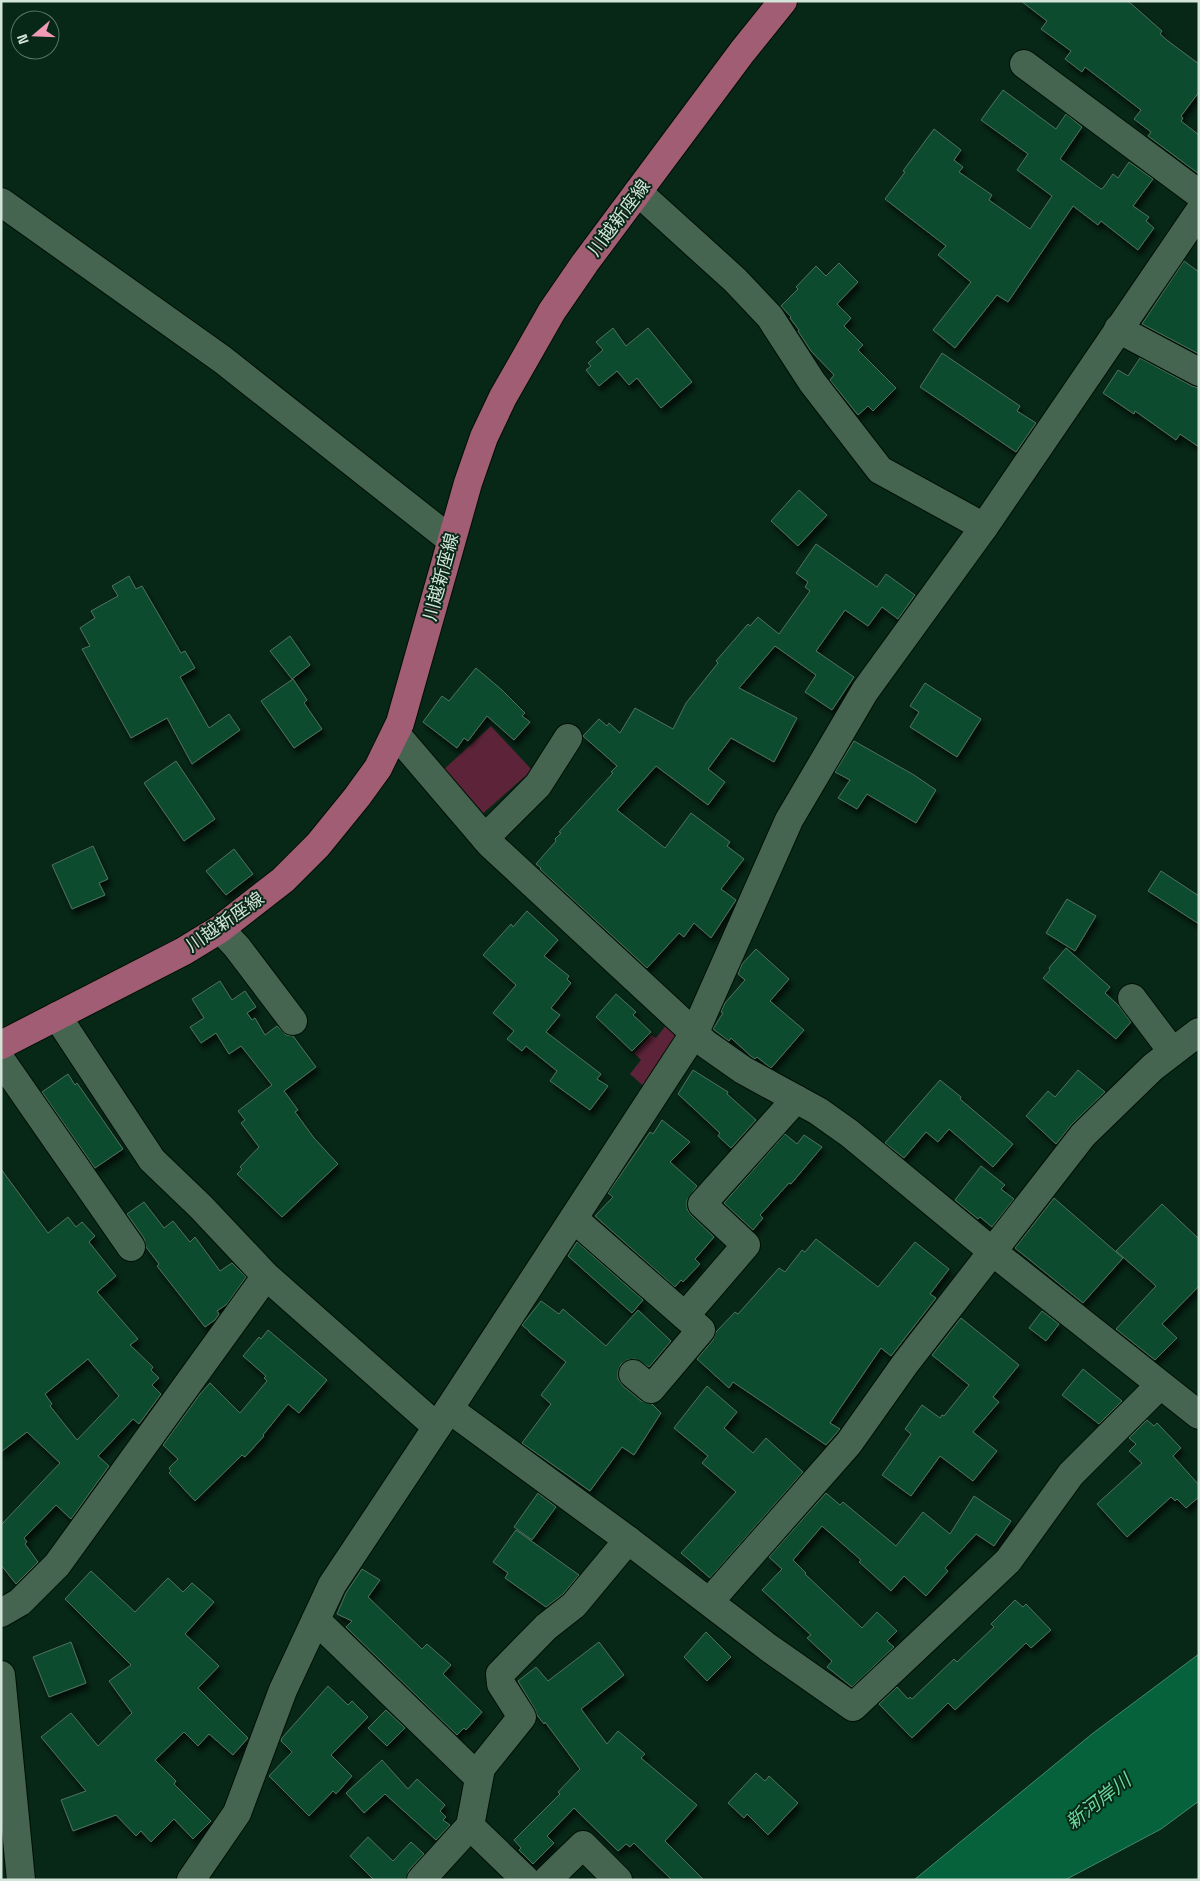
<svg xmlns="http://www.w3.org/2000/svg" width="1200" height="1881" font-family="'Space Grotesk','Noto Sans JP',sans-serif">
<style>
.green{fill:#5d2439}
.water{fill:#06623a;stroke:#44896a}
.building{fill:#0c4c2e;stroke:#51715d;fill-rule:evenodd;filter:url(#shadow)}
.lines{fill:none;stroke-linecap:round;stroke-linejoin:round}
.minor-casing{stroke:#000f04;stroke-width:30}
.major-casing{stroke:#000f04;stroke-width:30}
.minor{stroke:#456551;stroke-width:28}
.major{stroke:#a05d73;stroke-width:28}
.labels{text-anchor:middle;stroke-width:4;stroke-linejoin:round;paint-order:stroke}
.street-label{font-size:18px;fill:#d3e5d9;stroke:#072717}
.water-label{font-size:19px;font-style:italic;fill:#6ed99d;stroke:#072717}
</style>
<defs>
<filter id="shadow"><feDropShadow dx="3" dy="5.5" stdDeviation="2.5" flood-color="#0009"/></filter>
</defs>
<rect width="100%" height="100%" fill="#072717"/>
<!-- green -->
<g class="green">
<path d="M491 726 532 770 480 816 441 772Z"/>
<path d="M667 1024 681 1037 649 1091 630 1074 641 1060 634 1053 651 1035 656 1038Z"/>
</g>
<!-- water -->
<path class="water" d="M1199 1654V1801L1161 1829 1065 1880H914L1092 1734Z"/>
<!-- building -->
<g class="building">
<path d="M1021 1H1128L1162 31 1160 34 1168 41 1199 64V92L1181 116 1183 118 1181 121 1199 135V174L1148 136 1151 132 1134 119 1141 110 1085 67 1082 72 1065 59 1071 51 1041 29 1047 21Z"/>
<path d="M1003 90 1056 129 1066 114 1082 127 1060 159 1101 189 1103 188 1113 174 1118 178 1129 162 1153 179 1133 206 1149 217 1146 221 1154 228 1138 250 1101 221 1098 225 1073 206 1008 302 997 295 955 348 933 330 971 282 938 255 946 246 885 199 905 172 903 171 934 129 961 150 954 160 963 167 959 172 992 195 989 200 1030 229 1052 196 1017 170 1028 154 981 120Z"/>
<path d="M1184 261 1199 272V354L1142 324Z"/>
<path d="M839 263 858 282 837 304 851 318 844 326 863 345 858 350 896 388 873 411 868 406 858 415 830 380 834 375 811 351 798 331 799 330 790 318 791 317 781 306 798 289 796 287 816 266 826 276Z"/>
<path d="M613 328 626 346 648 328 692 382 661 408 637 378 629 385 617 371 599 386 586 370 591 366 588 363 603 350 596 342Z"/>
<path d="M942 353 1020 406 1017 411 1036 423 1016 452 920 387Z"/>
<path d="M1140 358 1192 386 1199 388V447L1180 434 1176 440 1135 411 1134 414 1103 393 1118 370 1128 376Z"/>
<path d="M799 490 827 515 798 546 771 521Z"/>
<path d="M816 544 877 587 886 574 915 595 898 619 882 607 868 626 845 610 816 651 854 677 832 710 805 692 816 675 775 646 739 688 797 718 774 762 731 738 708 769 725 782 708 805 656 766 617 810 665 848 691 813 730 842 727 846 744 859 721 889 736 900 711 938 694 923 684 937 679 933 647 968 540 869 541 868 536 864 556 841 555 839 561 833 559 832 613 773 611 772 617 766 583 736 599 719 607 726 609 723 620 733 635 708 673 729 686 703 718 663 716 661 748 624 750 626 758 617 779 634 810 591 805 587 808 582 796 573Z"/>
<path d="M129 576 136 589 142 586 181 653 185 651 195 668 180 677 209 728 229 714 240 730 192 764 167 718 131 738 82 649 90 646 80 628 95 618 91 611 118 596 112 586Z"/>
<path d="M290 636 310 665 292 679 270 651Z"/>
<path d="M476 668 502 690 525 713 522 716 530 722 514 740 487 716 468 741 464 738 457 748 423 722 442 696 449 701Z"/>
<path d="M293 679 307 700 304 703 322 729 294 748 261 701Z"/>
<path d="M925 683 981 719 957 757 910 727 919 712 910 706Z"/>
<path d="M854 741 914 775 936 790 916 823 867 794 857 809 838 798 850 780 835 772Z"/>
<path d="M176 761 215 819 184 841 144 783Z"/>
<path d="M93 846 108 879 99 883 105 895 72 909 52 865Z"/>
<path d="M234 849 253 874 226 895 206 871Z"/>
<path d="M1161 871 1199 896V924L1148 891Z"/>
<path d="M1067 899 1096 916 1075 951 1046 933Z"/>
<path d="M527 911 558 940 544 956 569 976 567 979 571 983 551 1008 560 1015 546 1032 601 1074 597 1079 608 1086 590 1110 550 1081 557 1071 526 1046 522 1051 507 1039 514 1031 493 1013 516 985 483 955 511 924 513 927Z"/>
<path d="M1066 948 1110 987 1105 993 1119 1006 1131 1022 1116 1039 1043 978 1050 970 1049 968Z"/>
<path d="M756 949 789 979 770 1001 804 1030 771 1068 757 1057 755 1059 752 1057 731 1038 729 1041 713 1029 723 1013 721 1012 725 1003 745 980 738 974 742 964Z"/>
<path d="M220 981 232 1000 245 991 256 1007 247 1013 252 1020 255 1018 265 1035 277 1026 286 1035 293 1036 316 1067 284 1091 298 1110 295 1112 314 1138 338 1164 282 1217 237 1174 242 1169 240 1167 259 1147 241 1123 245 1120 238 1111 272 1085 241 1046 229 1054 216 1033 201 1043 190 1027 204 1018 192 999Z"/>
<path d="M616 994 636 1012 633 1015 651 1032 632 1051 596 1017Z"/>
<path d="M693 1070 728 1092 727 1094 756 1120 731 1148 718 1136 720 1133 678 1094Z"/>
<path d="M1078 1070 1105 1092 1072 1124 1056 1144 1026 1116 1048 1091 1055 1097Z"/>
<path d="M68 1074 75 1085 77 1083 123 1149 95 1168 42 1092Z"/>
<path d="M940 1080 961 1097 960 1099 1013 1144 993 1167 949 1129 938 1142 926 1132 904 1158 885 1143Z"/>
<path d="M662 1120 690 1142 670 1162 697 1186 687 1200V1209L691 1215 714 1237 695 1259 700 1264 683 1282 681 1280 675 1287 595 1216 613 1197 608 1193 650 1132 653 1134Z"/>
<path d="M785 1134 797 1144 804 1135 822 1147 791 1184 789 1183 760 1215 763 1218 753 1230 724 1203Z"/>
<path d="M981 1166 1005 1185 1001 1189 1014 1199 992 1227 980 1217 978 1219 955 1200Z"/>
<path d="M1 1169 48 1233 68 1217 76 1227 82 1222 95 1236 89 1242 116 1276 97 1292 138 1339 130 1345 153 1367 151 1370 159 1378 152 1385 161 1394 139 1424 133 1419 98 1456 109 1466 71 1519 56 1505 24 1538 27 1542 25 1544 38 1562 16 1584 1 1565V1525L60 1463 27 1432 1 1452ZM88 1359 119 1396 77 1440 50 1406 52 1404 45 1394Z"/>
<path d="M1054 1198 1123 1258 1083 1303 1015 1248Z"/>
<path d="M144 1202 164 1228 173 1221 190 1242 195 1237 220 1271 232 1263 246 1277 227 1304 217 1311 219 1314 215 1320 205 1327 157 1266 159 1264 146 1247 144 1238 127 1214Z"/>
<path d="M1162 1204 1199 1239V1286L1162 1324 1177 1338 1155 1360 1116 1329 1156 1286 1116 1251Z"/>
<path d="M816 1239 878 1287 915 1242 949 1269 930 1294 936 1298 891 1356 881 1348 830 1423 840 1429 826 1445 733 1382 729 1388 697 1359 713 1340 716 1332 735 1312 738 1314 779 1268 785 1272 802 1250 805 1252Z"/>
<path d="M577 1242 643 1300 632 1313 568 1256Z"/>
<path d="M541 1301 559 1314 563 1309 606 1346 638 1310 671 1341 649 1367 635 1359 627 1360 621 1364 618 1371V1379L623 1386 641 1401 652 1404 661 1413 634 1455 622 1447 590 1491 522 1443 551 1404 541 1395 566 1362 529 1332V1331L522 1325Z"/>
<path d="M1042 1311 1059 1324 1046 1341 1029 1328Z"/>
<path d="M961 1318 1019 1365 993 1397 999 1402 973 1432 997 1451 973 1481 940 1456 911 1496 882 1475 911 1434 905 1429 922 1405 940 1418 942 1415 944 1416 969 1385 932 1355Z"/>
<path d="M268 1330 327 1380 299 1413 288 1404 263 1435 264 1436 245 1457 242 1455 195 1501 169 1473 171 1471 169 1468 178 1459 163 1445 200 1394 210 1383 240 1413 267 1381 264 1378 266 1376 243 1356 259 1337 261 1339Z"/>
<path d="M1083 1369 1122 1401 1099 1424 1062 1395Z"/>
<path d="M707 1386 737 1412 724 1428 753 1453 766 1438 803 1472 710 1578 681 1553 736 1492 702 1463 708 1456 674 1428Z"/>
<path d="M1147 1420 1154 1426 1157 1423 1181 1448 1173 1456 1199 1485V1497L1186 1508 1177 1499 1175 1501 1171 1497 1127 1537 1097 1504 1142 1463 1129 1451 1136 1444 1129 1438Z"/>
<path d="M538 1493 556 1507 532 1540 514 1527Z"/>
<path d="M826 1493 840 1505 843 1502 896 1546 923 1512 950 1534 974 1496 1011 1521 994 1546 976 1534 945 1568 948 1571 926 1596 904 1576 891 1591 859 1562 861 1560 822 1526 793 1560 806 1573 805 1574 862 1628 877 1612 897 1631 887 1641 894 1647 852 1687 827 1667 832 1661 807 1638 811 1635 762 1590 782 1569 769 1557Z"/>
<path d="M516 1530 579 1575 563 1594 546 1607 505 1578 508 1573 493 1562Z"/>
<path d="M362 1569 380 1580 368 1597 422 1649 427 1644 451 1665 443 1674 482 1712 466 1730 464 1728 457 1735 346 1627 352 1621 337 1614 346 1593Z"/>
<path d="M91 1571 135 1612 168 1578 183 1592 192 1583 214 1602 185 1634 219 1666 198 1688 248 1738 233 1755 209 1734 198 1746 184 1732 155 1760 176 1781 174 1784 211 1821 193 1839 174 1819 151 1842 141 1831 136 1836 116 1815 73 1831 61 1800 86 1791 41 1737 71 1713 98 1746 132 1713 109 1681 131 1665 65 1599Z"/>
<path d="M1015 1600 1023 1607 1026 1604 1051 1630 1031 1648 1026 1643 955 1710 948 1703 912 1738 879 1704 897 1687 908 1699 910 1697 912 1699 954 1659 957 1662 994 1627 991 1624Z"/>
<path d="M706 1632 731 1657 707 1681 684 1657Z"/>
<path d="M71 1642 86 1683 49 1697 33 1657Z"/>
<path d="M599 1642 624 1675 581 1709 607 1744 618 1731 645 1754 641 1758 697 1805 665 1841 704 1880H672L634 1843 630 1847 626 1844 618 1851 574 1808 547 1836 554 1843 533 1864 519 1850 521 1848 514 1840 560 1794 558 1792 580 1769 545 1722 544 1724 537 1715 535 1709 518 1681 536 1667 548 1681Z"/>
<path d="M328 1686 348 1705 352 1701 368 1717 331 1755 352 1776 336 1794 333 1791 309 1816 269 1776 292 1752 281 1741 282 1738Z"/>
<path d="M386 1710 405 1728 387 1746 368 1728Z"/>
<path d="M382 1760 408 1789 417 1779 445 1805 440 1811 446 1817 443 1820 450 1825 436 1840 385 1794 364 1813 346 1793Z"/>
<path d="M756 1773 765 1781 769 1776 798 1803 768 1835 747 1814 744 1818 728 1803Z"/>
<path d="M368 1837 393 1861 411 1842 424 1854 409 1870 406 1880H374L350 1856Z"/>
</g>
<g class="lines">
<!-- minor casing -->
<g class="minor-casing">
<g id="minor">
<path d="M1024 64 1199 194"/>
<path d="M638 192 735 280 770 317 812 382 880 470 984 527"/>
<path d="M1 202 223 360 451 540"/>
<path d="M1118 329 1199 372"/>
<path d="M396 734 490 844 706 1044 743 1070 818 1111 849 1133 993 1252 1199 1415"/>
<path d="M485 838 538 785 568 738"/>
<path d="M220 929 237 947 293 1021"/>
<path d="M1132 998 1172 1051"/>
<path d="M57 1016 152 1160 201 1207 266 1276 437 1427"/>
<path d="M1 1060 131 1247"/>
<path d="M574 1219 701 1330 651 1389 633 1374"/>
<path d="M685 1316 746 1245 702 1204 796 1099"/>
<path d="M449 1409 628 1540 769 1648 853 1707 1008 1561 1071 1474 1160 1385"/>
<path d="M710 1601 849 1443 905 1364 1083 1135 1153 1067 1199 1032"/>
<path d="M1 1613 20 1602 57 1565 266 1276"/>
<path d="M316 1620 478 1777"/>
<path d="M1 1675 21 1880"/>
<path d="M470 1826 526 1880"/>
<path d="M191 1880 237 1813 283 1690 332 1585 449 1409 695 1032 789 820 865 691 984 527 1199 212"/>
<path d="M421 1880 470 1826 481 1768 522 1717 501 1684 500 1674 546 1627 574 1605 628 1540"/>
<path d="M547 1880 583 1845 618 1880"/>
</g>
</g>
<!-- major casing -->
<g class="major-casing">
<path id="major" d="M1 1045 184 951 220 929 283 880 318 845 357 797 378 768 400 723 468 483 484 437 503 397 552 311 585 263 742 52 783 1"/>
</g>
<!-- minor -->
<use href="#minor" class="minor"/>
<!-- major -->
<use href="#major" class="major"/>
</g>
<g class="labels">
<!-- street labels -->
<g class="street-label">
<text transform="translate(619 218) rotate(-53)" y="6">川越新座線</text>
<text transform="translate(441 577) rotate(-75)" y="6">川越新座線</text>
<text transform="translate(225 922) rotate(-35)" y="6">川越新座線</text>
</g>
<!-- water labels -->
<g class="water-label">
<text transform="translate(1098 1801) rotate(-38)" y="7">新河岸川</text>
</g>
</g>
<!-- border -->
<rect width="1200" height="1881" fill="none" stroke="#d3e5d9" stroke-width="5"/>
<!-- north arrow -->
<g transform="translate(35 35) rotate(251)"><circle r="24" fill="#072717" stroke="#597365"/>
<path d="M0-4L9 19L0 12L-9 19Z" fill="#f09ab5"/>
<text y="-8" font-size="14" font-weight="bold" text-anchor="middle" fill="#d3e5d9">N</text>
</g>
</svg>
